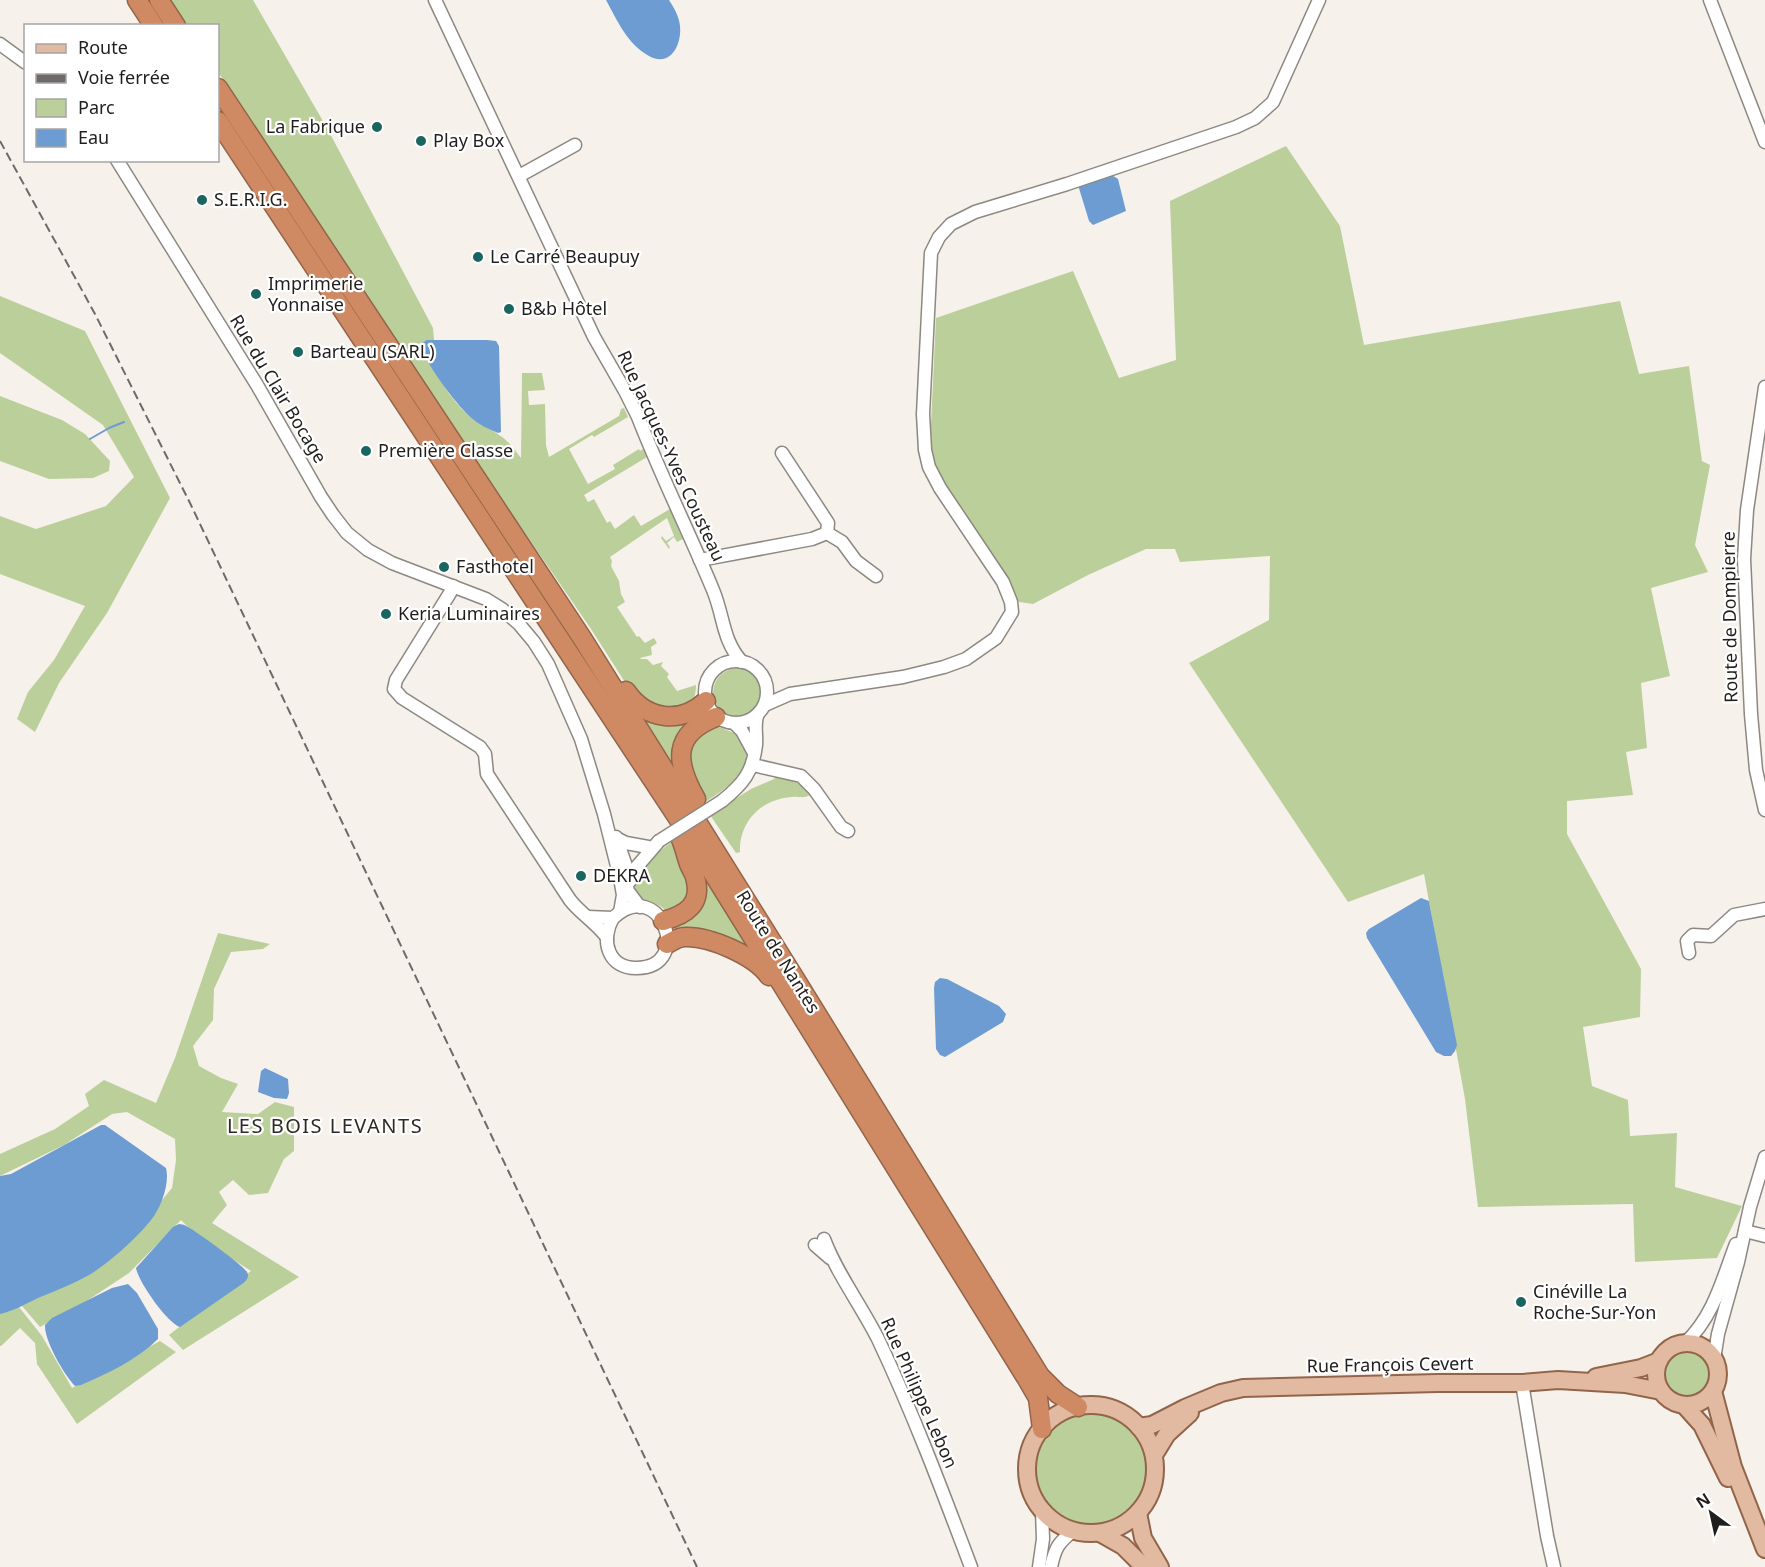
<svg xmlns="http://www.w3.org/2000/svg" width="1765" height="1567" font-family="'Noto Sans',sans-serif">
<style>
.green{fill:#bbcf9b}
.water{fill:#6d9cd2}
.lines{fill:none;stroke-linecap:round;stroke-linejoin:round}
.stream{stroke:#6d9cd2;stroke-width:2}
.minor-casing{stroke:#8c8882;stroke-width:15}
.major-casing{stroke:#92654a;stroke-width:20}
.highway-casing{stroke:#92654a;stroke-width:21}
.minor{stroke:#fff;stroke-width:12}
.major{stroke:#e2b9a1;stroke-width:16}
.highway{stroke:#cf8a63;stroke-width:18}
.rail{stroke:#6e6a67;stroke-width:2;stroke-dasharray:9 4.5;stroke-linecap:butt}
.minor-bridge-casing{stroke:#8c8882;stroke-width:15;stroke-linecap:butt}
.minor-bridge{stroke:#fff;stroke-width:12}
.poi-dot{fill:#196661;stroke:#fff;stroke-width:2}
.labels{text-anchor:middle;stroke-width:4.5;stroke-linejoin:round;paint-order:stroke}
.poi-label{font-size:18px;fill:#211f1d;stroke:#fff;text-anchor:start}
.street-label{font-size:18px;fill:#211f1d;stroke:#fff}
.neighbourhood-label{font-size:20px;letter-spacing:1.5px;fill:#2d2925;stroke:#fff}
</style>
<rect width="100%" height="100%" fill="#f7f1eb"/>
<!-- green -->
<g class="green">
<path d="M169 0H253L327 128 433 328 434 340H427L422 350C436 373 450 400 471 418 480 425 490 428 499 435 509 441 514 449 521 458L522 373H542L545 390 528 391 529 405 545 404 546 445 549 457 619 416 621 409 624 408 628 417 594 437 592 435 569 449 588 484 615 469 613 465 639 449 640 451 643 449 647 457 584 495 588 502 594 499 607 523 610 521 615 529 634 515 641 526 670 509 683 539 677 542 674 537 667 543 670 547 669 549 661 538 662 536 666 541 674 536 667 518 610 557 612 561 611 566 619 581 621 594 625 602 617 607 637 637 639 636 645 643 654 638 657 643 651 647 652 655 640 658 641 659H647L653 665 663 662 661 666 669 674 667 677 677 691 696 685C696 714 674 709 652 710L628 687 591 629 461 440 218 72V26L186 25Z"/>
<path d="M1286 146 1340 226 1364 345 1620 301 1639 374 1689 366 1702 461 1710 465 1695 545 1708 572 1651 588 1670 676 1641 683 1647 748 1626 752 1633 795 1567 801V834L1641 969 1640 1017 1583 1027 1592 1086 1628 1100 1630 1136 1677 1133 1675 1187 1742 1206 1717 1258 1635 1262 1633 1204 1478 1207 1465 1099 1424 874 1348 902 1189 663 1269 620 1270 556 1180 562 1175 549H1146L1088 575 1033 604 1019 602 929 467 936 318 1073 271 1119 378 1176 360 1170 201Z"/>
<path d="M0 296 85 331 170 498 107 613 59 683 35 732 17 719 28 692 54 660 85 606 0 574V516L36 529 106 506 134 477 103 425 0 353Z"/>
<path d="M0 396 62 420 85 434 110 461 109 471 93 478 49 479 0 461Z"/>
<circle cx="738" cy="693" r="25"/>
<path d="M638 710 693 716 687 731 688 798Z"/>
<path d="M716 726 737 734C740 739 745 745 746 751 752 773 718 794 702 804L686 771 691 738Z"/>
<path d="M776 776C790 778 802 783 810 795 804 799 798 796 792 797 761 799 739 822 740 852L736 853 710 815 751 789 774 779Z"/>
<path d="M677 838 693 895 670 913C665 911 663 907 658 905 651 901 643 901 638 894 622 877 665 847 677 838Z"/>
<path d="M704 871 753 950 676 934 674 926Z"/>
<path d="M218 933 270 944 263 949 231 952 214 989 213 1020 193 1046 199 1066 221 1078 238 1084 222 1112 258 1114 275 1102 294 1107V1151L284 1159 268 1193 249 1195 233 1180 219 1192 227 1205 212 1223 299 1277 183 1350 169 1335 251 1271 198 1237 181 1220 129 1273 82 1304 40 1327 22 1306 119 1252 172 1188 176 1160 175 1139 127 1112 112 1114 64 1145 0 1176V1154L55 1129 89 1106 85 1094 104 1080 156 1103 175 1058Z"/>
<path d="M19 1307 42 1336 72 1388 160 1341 176 1352 77 1424 37 1364 35 1343 20 1328 1 1346H0V1313Z"/>
<circle cx="1687" cy="1374" r="24"/>
<circle cx="1092" cy="1469" r="56"/>
</g>
<!-- water -->
<g class="water">
<path d="M606 0H669C674 8 679 16 680 26 682 45 670 68 649 56 627 44 617 20 606 0Z"/>
<path d="M1110 174 1118 179 1126 211 1093 225 1089 221 1078 185Z"/>
<path d="M427 340H487L496 341 499 346 501 432 498 433C488 429 478 424 470 417 455 403 425 363 420 344Z"/>
<path d="M1421 898 1429 901 1430 907 1457 1045 1455 1051 1451 1056H1444L1436 1052 1367 938 1366 933 1369 929Z"/>
<path d="M940 978 947 979 999 1006 1006 1014 1003 1022 945 1057 940 1055 936 1049 934 988 935 982Z"/>
<path d="M265 1068 288 1079 289 1093 287 1099 274 1098 258 1092 261 1071Z"/>
<path d="M101 1125H105L166 1168C170 1183 161 1208 151 1220 136 1239 109 1263 89 1275 73 1284 55 1291 38 1298 26 1304 13 1311 0 1314V1176L11 1174Z"/>
<path d="M179 1224C184 1225 183 1224 188 1227 197 1232 243 1265 247 1272 250 1277 246 1281 242 1284L180 1327C167 1323 138 1281 136 1268L173 1227Z"/>
<path d="M128 1284 137 1293 158 1329V1339C137 1360 108 1373 81 1385L75 1386C64 1375 44 1340 45 1325L52 1318 112 1288Z"/>
</g>
<g class="lines">
<!-- stream -->
<path class="stream" d="M90 439 109 428 124 422"/>
<!-- minor casing -->
<g class="minor-casing">
<g id="minor">
<path d="M435 0 594 337 625 391 638 417C661 476 689 532 713 590 724 616 722 640 742 662"/>
<path d="M1710 0 1765 142"/>
<path d="M0 44 26 63"/>
<path d="M117 160 257 385 321 497 333 515 347 533 368 550 392 563 486 599 502 609 519 624 534 642 548 664 581 739 604 814 620 878 623 895 620 912"/>
<path d="M519 176 575 145"/>
<path d="M1765 387 1747 510 1744 559 1751 714 1756 770 1765 810"/>
<path d="M782 453 828 523 827 533"/>
<path d="M827 533 842 542 856 561 876 576"/>
<path d="M700 560 812 539 827 533"/>
<path d="M453 586 450 593 396 680 394 689 402 698 480 747 485 754 487 774 570 900C581 914 594 921 606 936"/>
<circle cx="736" cy="692" r="31"/>
<path d="M765 705 790 694 903 677 944 667 966 659 996 638 1012 612 1011 602 1003 582 940 488 929 467 925 450 923 414 931 253 939 237 951 224 975 212 1067 184 1236 127 1255 118 1273 102 1319 0"/>
<path d="M735 724 742 731 754 753"/>
<path d="M753 765 801 776 814 789 841 827 848 831"/>
<path d="M722 801C743 784 753 772 756 745 757 734 754 727 757 716"/>
<path d="M616 837 628 872 625 879 628 891 640 907"/>
<path d="M616 838 626 843 648 847"/>
<path d="M630 881 634 870 659 841"/>
<path d="M588 917 613 918C660 874 695 967 637 968 608 969 600 940 613 918"/>
<path d="M1689 953 1687 941 1693 935 1711 936 1734 915 1765 909"/>
<path d="M1745 1231 1765 1236"/>
<path d="M824 1239C837 1274 861 1305 878 1339 913 1413 942 1490 971 1567"/>
<path d="M815 1245 830 1258"/>
<path d="M1685 1343C1713 1318 1723 1278 1736 1244"/>
<path d="M1714 1359 1718 1334 1738 1262 1750 1207 1765 1157"/>
<path d="M1522 1383 1547 1536 1554 1567"/>
<path d="M1039 1567 1043 1539 1042 1511"/>
<path d="M1051 1567C1055 1548 1058 1543 1073 1531"/>
</g>
</g>
<!-- major casing -->
<g class="major-casing">
<g id="major">
<circle cx="1687" cy="1374" r="31"/>
<path d="M1596 1377 1641 1368 1659 1361"/>
<path d="M1713 1391 1733 1467 1765 1549"/>
<path d="M1684 1405 1702 1425 1728 1478"/>
<circle cx="1091" cy="1469" r="64"/>
<path d="M1139 1427 1152 1425 1185 1408 1221 1393 1243 1388 1438 1383H1522L1558 1380 1625 1384 1661 1391"/>
<path d="M1154 1455 1167 1434 1190 1413"/>
<path d="M1138 1513 1143 1538 1160 1567"/>
<path d="M1100 1533 1123 1546 1144 1567"/>
</g>
</g>
<!-- highway casing -->
<g class="highway-casing">
<g id="highway">
<path d="M137 0 154 26"/>
<path d="M159 0 176 26"/>
<path d="M218 88 582 638 794 977 1040 1376 1058 1394 1078 1407"/>
<path d="M218 121 691 838 1027 1379 1038 1398 1042 1429"/>
<path d="M626 691C646 720 680 725 706 701"/>
<path d="M696 799C675 762 672 734 716 717"/>
<path d="M663 921C686 915 703 904 695 877 694 873 691 869 689 864 685 853 684 843 678 833"/>
<path d="M667 944C673 941 678 937 685 937 710 936 755 956 769 976"/>
</g>
</g>
<!-- minor -->
<use href="#minor" class="minor"/>
<!-- major -->
<use href="#major" class="major"/>
<!-- highway -->
<use href="#highway" class="highway"/>
<!-- rail -->
<path class="rail" d="M0 141 95 314 190 503 697 1567"/>
<!-- minor-bridge casing -->
<g class="minor-bridge-casing">
<path id="minor-bridge" d="M659 841 722 801"/>
</g>
<!-- minor-bridge -->
<use href="#minor-bridge" class="minor-bridge"/>
</g>
<!-- markers -->
<g class="poi-dot">
<circle cx="377" cy="127" r="6"/>
<circle cx="421" cy="141" r="6"/>
<circle cx="202" cy="200" r="6"/>
<circle cx="478" cy="257" r="6"/>
<circle cx="256" cy="294" r="6"/>
<circle cx="509" cy="309" r="6"/>
<circle cx="298" cy="352" r="6"/>
<circle cx="366" cy="451" r="6"/>
<circle cx="444" cy="567" r="6"/>
<circle cx="386" cy="614" r="6"/>
<circle cx="581" cy="876" r="6"/>
<circle cx="1521" cy="1302" r="6"/>
</g>
<g class="labels">
<!-- poi labels -->
<g class="poi-label">
<text x="365" y="133" text-anchor="end">La Fabrique</text>
<text x="433" y="147">Play Box</text>
<text x="214" y="206">S.E.R.I.G.</text>
<text x="490" y="263">Le Carré Beaupuy</text>
<text x="268" y="290">Imprimerie<tspan x="268" dy="21">Yonnaise</tspan></text>
<text x="521" y="315">B&amp;b Hôtel</text>
<text x="310" y="358">Barteau (SARL)</text>
<text x="378" y="457">Première Classe</text>
<text x="456" y="573">Fasthotel</text>
<text x="398" y="620">Keria Luminaires</text>
<text x="593" y="882">DEKRA</text>
<text x="1533" y="1298">Cinéville La<tspan x="1533" dy="21">Roche-Sur-Yon</tspan></text>
</g>
<!-- street labels -->
<g class="street-label">
<text transform="translate(278 389) rotate(59)" y="6">Rue du Clair Bocage</text>
<text transform="translate(671 456) rotate(65)" y="6">Rue Jacques-Yves Cousteau</text>
<text transform="translate(1730 617) rotate(-91)" y="6">Route de Dompierre</text>
<text transform="translate(778 952) rotate(58)" y="6">Route de Nantes</text>
<text transform="translate(1390 1365) rotate(-1)" y="6">Rue François Cevert</text>
<text transform="translate(919 1393) rotate(66)" y="6">Rue Philippe Lebon</text>
</g>
<!-- neighbourhood labels -->
<g class="neighbourhood-label">
<text x="325" y="1133">LES BOIS LEVANTS</text>
</g>
</g>
<!-- legend -->
<rect x="24" y="24" width="195" height="138" fill="#ffffff" stroke="#a6a5a5" stroke-width="1.5"/>
<rect x="36" y="44" width="30" height="9" fill="#e2b9a1" stroke="#a6a5a5" stroke-width="1.5"/>
<text x="78" y="54" font-size="18" fill="#211f1d">Route</text>
<rect x="36" y="74" width="30" height="9" fill="#6e6a67" stroke="#a6a5a5" stroke-width="1.5"/>
<text x="78" y="84" font-size="18" fill="#211f1d">Voie ferrée</text>
<rect x="36" y="99" width="30" height="18" fill="#bbcf9b" stroke="#a6a5a5" stroke-width="1.5"/>
<text x="78" y="114" font-size="18" fill="#211f1d">Parc</text>
<rect x="36" y="129" width="30" height="18" fill="#6d9cd2" stroke="#a6a5a5" stroke-width="1.5"/>
<text x="78" y="144" font-size="18" fill="#211f1d">Eau</text>
<!-- north arrow -->
<g transform="translate(1711 1513) rotate(327)" stroke="#ffffff" stroke-width="4.5" paint-order="stroke">
<path d="M0-4.5L10 22L0 15L-10 22Z" fill="#211f1d"/>
<text y="-9" font-size="16" font-weight="bold" text-anchor="middle" fill="#211f1d">N</text>
</g>
</svg>
